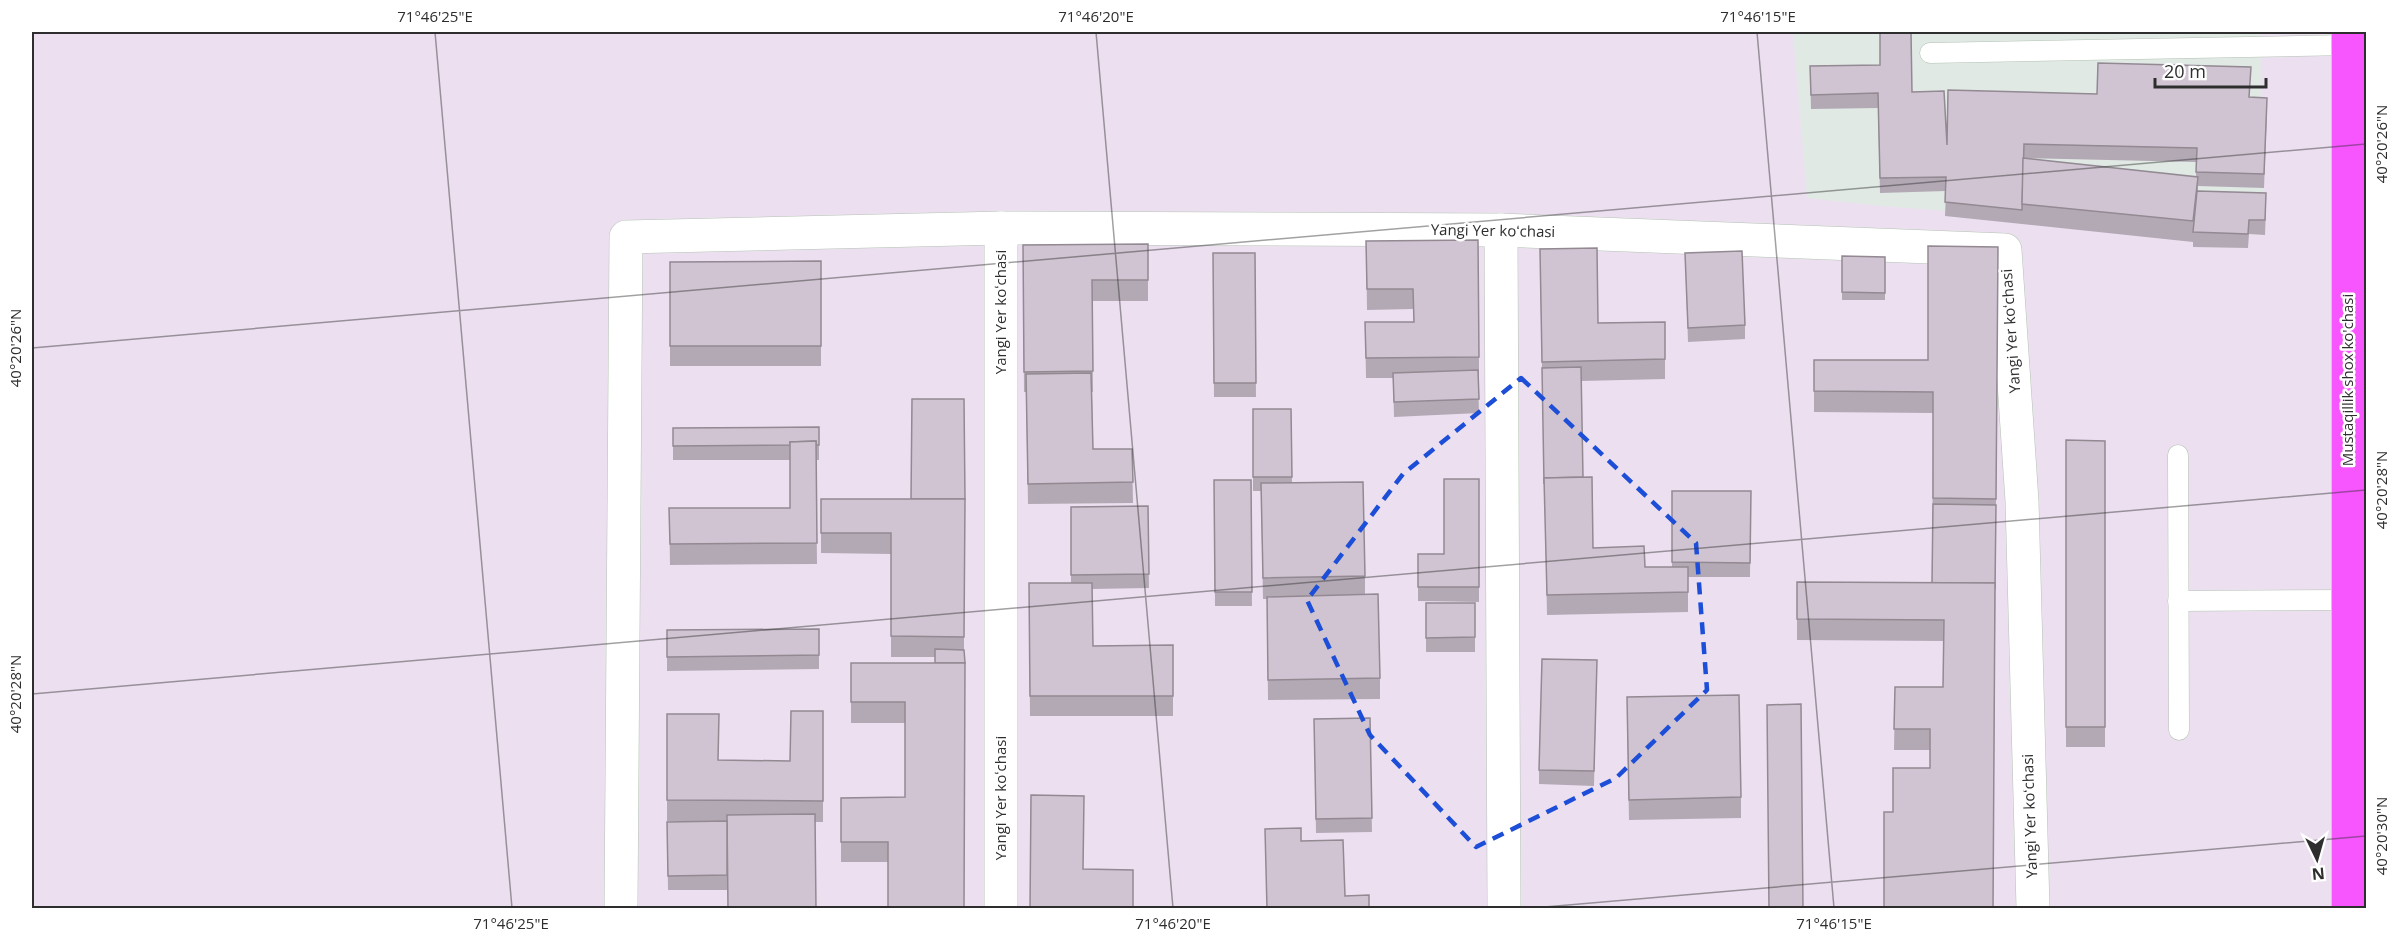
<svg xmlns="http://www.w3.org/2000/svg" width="2398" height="940" font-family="'Open Sans',sans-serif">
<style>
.industrial{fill:#e0e9e4}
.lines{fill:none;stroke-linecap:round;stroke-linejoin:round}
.service-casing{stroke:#b4c2b3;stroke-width:21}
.minor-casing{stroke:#b4c2b3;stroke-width:34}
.primary-casing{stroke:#fff;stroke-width:34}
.service{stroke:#fff;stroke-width:20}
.minor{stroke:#fff;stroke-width:33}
.primary{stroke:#f756ff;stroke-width:33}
.wall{fill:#b3a9b5;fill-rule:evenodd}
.building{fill:#d0c4d2;stroke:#928993;stroke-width:1.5}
.marked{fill:none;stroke:#1d4ed8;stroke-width:4.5;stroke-dasharray:12 8;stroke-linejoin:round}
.ticks{fill:none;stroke:#2e2e2e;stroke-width:1.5;stroke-opacity:0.45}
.labels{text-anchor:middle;stroke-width:5;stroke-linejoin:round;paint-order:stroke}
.street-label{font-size:15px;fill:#2e2e2e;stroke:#fff}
.neatline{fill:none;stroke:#2e2e2e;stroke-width:2}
.ticks-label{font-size:15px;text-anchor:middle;fill:#2e2e2e}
</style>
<rect width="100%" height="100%" fill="#ece0f0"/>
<!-- industrial -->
<path class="industrial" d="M1793 32H2260L2265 235 1881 206 1807 198Z"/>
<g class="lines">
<!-- service casing -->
<g class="service-casing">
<g id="service">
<path d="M1930 53 2348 45"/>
<path d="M2178 455 2179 730"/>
<path d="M2178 601 2348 600"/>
</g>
</g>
<!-- minor casing -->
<g class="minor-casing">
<g id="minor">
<path d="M1501 230 1504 908"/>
<path d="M621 908 626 237 1001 228 1501 230 2005 250 2022 501 2033 908"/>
<path d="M1001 908V228"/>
</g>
</g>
<!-- primary casing -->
<g class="primary-casing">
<path id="primary" d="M2348 908V32"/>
</g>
<!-- service -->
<use href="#service" class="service"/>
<!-- minor -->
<use href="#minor" class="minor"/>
<!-- primary -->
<use href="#primary" class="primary"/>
</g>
<!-- wall -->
<g class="wall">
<path d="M1880 65 1912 92 1947 145 2250 97 2267 112 2264 188 2198 186V191L2266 207 2265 235 2249 234 2248 248 2193 247V242L1945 216 1946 191 1880 193 1878 108 1811 109 1810 66ZM2024 158 2196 162V177Z"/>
<path d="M1366 241 1479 357V377H1478L1479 413 1394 417 1393 378H1366L1365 322H1414L1413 309 1367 310Z"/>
<path d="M1148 244V301H1092L1093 392H1092L1093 449H1132L1133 503 1028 504 1026 392H1024L1023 245Z"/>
<path d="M1998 247 1993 909 1893 812 1930 768V750H1894L1895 687H1943L1944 641 1797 640V582L1932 583 1933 413 1814 412V360H1928Z"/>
<path d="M1213 253H1255L1256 397H1214Z"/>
<path d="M1685 253 1745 325V339L1688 342Z"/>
<path d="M1842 256 1885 257V300H1842Z"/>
<path d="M821 261V366H670V262Z"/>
<path d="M1540 270 1598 323 1665 322V379L1581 381 1583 477 1593 548 1645 567H1672V491H1751L1750 577H1688V612L1547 615Z"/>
<path d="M964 399V909L888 862H841V798L905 797V723H851V663H935V657H891V554L821 553V499H911Z"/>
<path d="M1253 409H1291L1292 483 1365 576V595L1380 678V699L1268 700 1267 599H1263L1261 491H1253Z"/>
<path d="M819 427V460H816L817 564 670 565 669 508H790V460H673V428Z"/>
<path d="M2066 440 2105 441V747H2066Z"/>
<path d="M1479 479V602L1418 601V554H1444Z"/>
<path d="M1214 480H1251L1252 606H1215Z"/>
<path d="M1148 506 1149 588 1092 589 1093 646 1173 645V716H1030L1029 583H1071V507Z"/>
<rect x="1426" y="603" width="49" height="49"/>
<path d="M819 629V669L667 671V630Z"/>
<path d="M1597 660 1594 786 1539 784V770Z"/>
<path d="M823 711V822H815L727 875V890H668L667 822 707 821H667V714L719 760 790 761Z"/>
<path d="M1370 718 1372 832 1316 833 1314 719Z"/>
<path d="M1627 718 1741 797V818L1629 820Z"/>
</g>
<!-- building -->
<g class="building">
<path d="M1880 32H1911L1912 92 1944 91 1947 145 1948 90 2097 94 2098 63 2251 67 2249 97 2267 98 2264 174 2196 172 2197 148 2024 144 2022 210 1945 202 1946 177 1880 178 1878 93 1811 95 1810 66 1880 65Z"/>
<path d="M2023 158 2198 177 2193 221 2022 204Z"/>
<path d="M2197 191 2266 193 2265 220H2249L2248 234 2193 232Z"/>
<path d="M1478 240 1479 357 1366 358 1365 322H1414L1413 289H1367L1366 241Z"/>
<path d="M1148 244V280H1092L1093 371 1024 372 1023 245Z"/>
<path d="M1928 246 1998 247 1996 499 1933 498V392L1814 391V360H1928Z"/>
<path d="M1597 248 1598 323 1665 322V359L1542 362 1540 249Z"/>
<path d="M1742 251 1745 325 1688 328 1685 253Z"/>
<path d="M1213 253H1255L1256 383H1214Z"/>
<path d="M1842 256 1885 257V293L1842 292Z"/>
<path d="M821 261V346H670V262Z"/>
<path d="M1581 367 1583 477 1544 478V484L1542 368Z"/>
<path d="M1478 370 1479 399 1394 402 1393 373Z"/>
<path d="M1091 373 1093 449H1132L1133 482 1028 484 1026 374Z"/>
<path d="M912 399H964L965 499H911Z"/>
<path d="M1253 409H1291L1292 477H1253Z"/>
<path d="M819 427V445H816V441L790 442V445L673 446V428Z"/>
<path d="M2066 440 2105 441V727H2066Z"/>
<path d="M816 441 817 543 670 544 669 508H790V442Z"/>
<path d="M1592 477 1593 548 1644 546 1645 567H1688V592L1547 595 1544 478Z"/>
<path d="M1444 479H1479V587H1418V554H1444Z"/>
<path d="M1214 480H1251L1252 592H1215Z"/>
<path d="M1363 482 1365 576 1263 578 1261 483Z"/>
<path d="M1672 491H1751L1750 563 1672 562Z"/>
<path d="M821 499H965L964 637 891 636V533H821Z"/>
<path d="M1933 504 1996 505 1995 589V583H1932Z"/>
<path d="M1148 506 1149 574 1071 575V507Z"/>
<path d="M1797 582 1995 583 1993 909H1884V812H1893V768H1930V729H1894L1895 687H1943L1944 620 1797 619Z"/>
<path d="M1029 583H1092L1093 646 1173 645V696H1030Z"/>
<path d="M1378 594 1380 678 1268 680 1267 597Z"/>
<path d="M1426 603H1475V637L1426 638Z"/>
<path d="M819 629V655L667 657V630Z"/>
<path d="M935 649 964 650 965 663H935Z"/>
<path d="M1542 659 1597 660 1594 771 1539 770Z"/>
<path d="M851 663H965L964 909H888V842H841V798L905 797V702H851Z"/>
<path d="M1739 695 1741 797 1629 800 1627 697Z"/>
<path d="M1801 704 1803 909H1769L1767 705Z"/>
<path d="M791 711H823V801L667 800V714H719L718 760 790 761Z"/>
<path d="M1370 718 1372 818 1316 819 1314 719Z"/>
<path d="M1031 795 1084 796 1083 869 1133 870V909H1030Z"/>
<path d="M815 814 816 909H728L727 815Z"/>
<path d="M727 821V875L668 876 667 822Z"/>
<path d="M1301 828V841L1343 840 1345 896 1369 895V909H1267L1265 829Z"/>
</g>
<!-- marked area -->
<path class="marked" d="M1521 378 1696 543 1707 690 1616 778 1476 847 1370 735 1307 600 1403 474Z"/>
<!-- ticks -->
<path class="ticks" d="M435 32 512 908M1096 32 1173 908M1757 32 1834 908M32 348 2366 144M32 694 2366 490M1533 908 2366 836"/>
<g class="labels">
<!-- street labels -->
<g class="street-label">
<text transform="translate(1493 231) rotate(1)" y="5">Yangi Yer koʻchasi</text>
<text transform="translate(1001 312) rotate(-90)" y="5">Yangi Yer koʻchasi</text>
<text transform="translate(2011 331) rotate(-94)" y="5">Yangi Yer koʻchasi</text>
<text transform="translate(2348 380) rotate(-90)" y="5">Mustaqillik shox ko'chasi</text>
<text transform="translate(1001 798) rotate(-90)" y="5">Yangi Yer koʻchasi</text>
<text transform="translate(2030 816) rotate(-92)" y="5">Yangi Yer koʻchasi</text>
</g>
</g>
<!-- border -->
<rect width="2398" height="940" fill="none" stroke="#ffffff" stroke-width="66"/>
<!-- north arrow -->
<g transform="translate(2317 859) rotate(175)" stroke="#ffffff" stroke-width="4.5" paint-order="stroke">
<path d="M0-4.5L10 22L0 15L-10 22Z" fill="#2e2e2e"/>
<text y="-9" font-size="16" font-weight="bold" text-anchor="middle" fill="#2e2e2e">N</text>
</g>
<!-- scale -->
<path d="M2155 78v9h111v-9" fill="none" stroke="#2e2e2e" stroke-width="3"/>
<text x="2164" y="78" font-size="18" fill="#2e2e2e" stroke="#ffffff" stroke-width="4.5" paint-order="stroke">20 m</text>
<rect x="33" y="33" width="2332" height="874" class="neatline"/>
<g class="ticks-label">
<text x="435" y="22">71°46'25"E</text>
<text x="1096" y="22">71°46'20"E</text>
<text x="1758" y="22">71°46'15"E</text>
<text transform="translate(2382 144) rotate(-90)" y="5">40°20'26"N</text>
<text transform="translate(16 348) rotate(-90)" y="5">40°20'26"N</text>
<text transform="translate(2382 490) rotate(-90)" y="5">40°20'28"N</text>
<text transform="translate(16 694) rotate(-90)" y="5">40°20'28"N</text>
<text transform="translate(2382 836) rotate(-90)" y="5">40°20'30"N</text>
<text x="511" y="929">71°46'25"E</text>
<text x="1173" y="929">71°46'20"E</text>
<text x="1834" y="929">71°46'15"E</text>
</g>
</svg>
